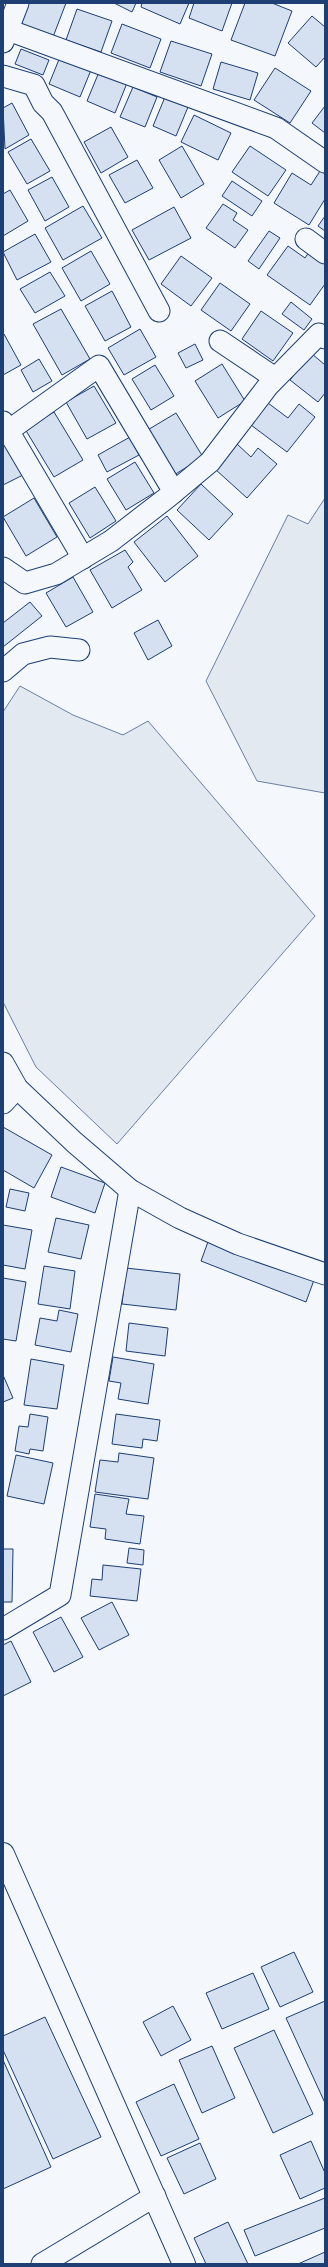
<svg xmlns="http://www.w3.org/2000/svg" width="328" height="2267" font-family="'Public Sans',sans-serif">
<style>
.green{fill:#e3e9f0;stroke:#687fa3}
.building{fill:#d5e0f0;stroke:#1d3f73}
.lines{fill:none;stroke-linecap:round;stroke-linejoin:round}
.minor-casing{stroke:#1d3f73;stroke-width:23}
.tertiary-casing{stroke:#1d3f73;stroke-width:24}
.minor{stroke:#f4f7fb;stroke-width:21}
.tertiary{stroke:#f4f7fb;stroke-width:22}
</style>
<rect width="100%" height="100%" fill="#f4f7fb"/>
<!-- green -->
<g class="green">
<path d="M325 498V793L257 781 206 681 288 515 308 524Z"/>
<path d="M20 686 73 715 123 735 148 721 315 916 117 1144 36 1067 3 1002V712Z"/>
</g>
<!-- building -->
<g class="building">
<path d="M29 3H66L53 37 21 24Z"/>
<path d="M114 3H136L132 12Z"/>
<path d="M142 3H189L180 24 141 7Z"/>
<path d="M194 3H232L222 31 189 18Z"/>
<path d="M245 3H272L292 11 275 56 231 40Z"/>
<path d="M77 9 112 21 101 52 66 40Z"/>
<path d="M312 16 325 27V57L316 67 288 43Z"/>
<path d="M122 24 161 39 150 68 111 53Z"/>
<path d="M171 41 212 54 201 86 160 72Z"/>
<path d="M21 49 49 60 43 75 15 64Z"/>
<path d="M60 57 91 70 80 97 49 84Z"/>
<path d="M221 62 258 73 250 100 213 89Z"/>
<path d="M275 68 311 91 290 123 254 100Z"/>
<path d="M99 72 127 83 115 113 87 101Z"/>
<path d="M133 87 157 97 145 127 120 117Z"/>
<path d="M165 97 188 107 176 136 153 126Z"/>
<path d="M12 103 29 135 5 149 3 108Z"/>
<path d="M325 106V133L312 123Z"/>
<path d="M194 115 231 133 218 160 181 142Z"/>
<path d="M111 127 128 157 101 173 84 142Z"/>
<path d="M31 139 50 171 27 184 8 152Z"/>
<path d="M182 146 204 184 181 198 159 160Z"/>
<path d="M250 146 286 170 268 196 232 172Z"/>
<path d="M137 160 153 188 125 203 109 175Z"/>
<path d="M320 171 325 174V199L309 225 274 203 292 173 311 185Z"/>
<path d="M52 177 69 207 45 221 28 190Z"/>
<path d="M232 181 262 201 252 216 222 196Z"/>
<path d="M10 190 28 221 3 236V194Z"/>
<path d="M223 204 237 213 233 220 248 230 235 248 206 228Z"/>
<path d="M83 206 102 238 63 260 45 228Z"/>
<path d="M174 207 191 238 149 260 132 230Z"/>
<path d="M325 216V231L318 226Z"/>
<path d="M269 231 280 238 259 269 248 261Z"/>
<path d="M35 234 51 262 17 280 3 252Z"/>
<path d="M288 246 305 258 309 252 325 263V284L310 305 267 275Z"/>
<path d="M91 251 110 284 81 301 62 268Z"/>
<path d="M181 256 212 278 191 306 161 284Z"/>
<path d="M50 272 65 296 35 313 20 289Z"/>
<path d="M220 283 250 304 231 331 201 310Z"/>
<path d="M112 291 131 327 105 341 85 306Z"/>
<path d="M291 302 312 319 304 330 282 314Z"/>
<path d="M61 309 90 359 62 375 33 324Z"/>
<path d="M261 311 293 333 273 361 242 339Z"/>
<path d="M140 329 156 357 124 375 108 348Z"/>
<path d="M4 334 21 365 3 375V335Z"/>
<path d="M195 344 203 360 186 368 178 353Z"/>
<path d="M311 353 325 365V393L318 402 290 380Z"/>
<path d="M39 359 52 381 33 392 21 370Z"/>
<path d="M222 364 245 401 218 418 195 381Z"/>
<path d="M155 365 174 396 151 410 132 379Z"/>
<path d="M94 386 116 423 87 439 66 402Z"/>
<path d="M268 403 288 418 299 404 315 417 287 452 251 425Z"/>
<path d="M54 412 83 460 54 477 25 429Z"/>
<path d="M176 413 203 457 174 475 146 431Z"/>
<path d="M3 437 23 475 3 485Z"/>
<path d="M130 437 139 455 107 472 98 455Z"/>
<path d="M237 444 251 457 258 448 277 464 247 498 215 469Z"/>
<path d="M135 462 154 493 126 510 107 479Z"/>
<path d="M201 484 233 514 209 540 177 510Z"/>
<path d="M95 487 116 521 90 538 69 503Z"/>
<path d="M34 498 57 537 26 556 3 517Z"/>
<path d="M167 516 198 556 165 582 134 542Z"/>
<path d="M125 550 133 562 128 567 142 590 112 608 90 570Z"/>
<path d="M73 577 93 612 66 627 46 593Z"/>
<path d="M30 602 42 616 3 647V623Z"/>
<path d="M158 620 172 646 148 660 134 633Z"/>
<path d="M3 1127 52 1155 34 1188 3 1170Z"/>
<path d="M61 1167 105 1183 95 1213 51 1197Z"/>
<path d="M10 1189 29 1193 25 1211 6 1207Z"/>
<path d="M56 1218 89 1225 81 1259 48 1252Z"/>
<path d="M3 1225 32 1230 25 1269 3 1265Z"/>
<path d="M209 1239 314 1280 306 1302 201 1261Z"/>
<path d="M44 1266 75 1271 70 1309 38 1304Z"/>
<path d="M126 1268 180 1274 176 1310 122 1304Z"/>
<path d="M3 1278 26 1282 16 1341 3 1339Z"/>
<path d="M59 1310 78 1314 71 1352 35 1345 40 1318 57 1321Z"/>
<path d="M129 1323 168 1328 165 1356 126 1351Z"/>
<path d="M113 1357 154 1364 148 1404 118 1399 121 1383 109 1381Z"/>
<path d="M31 1359 64 1365 57 1409 24 1405Z"/>
<path d="M3 1375 13 1398 3 1402Z"/>
<path d="M30 1414 48 1417 43 1451 30 1449 29 1454 15 1451 19 1426 28 1427Z"/>
<path d="M116 1414 160 1420 157 1441 143 1439 142 1448 112 1444Z"/>
<path d="M119 1453 154 1458 148 1499 95 1492 100 1460 118 1462Z"/>
<path d="M16 1455 53 1463 44 1504 7 1496Z"/>
<path d="M95 1494 129 1499 126 1514 144 1516 140 1544 105 1539 106 1529 90 1527Z"/>
<path d="M129 1548 144 1550 143 1565 127 1563Z"/>
<path d="M3 1549H13L12 1602H3Z"/>
<path d="M103 1565 141 1569 137 1601 90 1596 92 1579 102 1580Z"/>
<path d="M112 1602 129 1635 99 1650 81 1618Z"/>
<path d="M61 1617 83 1657 54 1672 33 1632Z"/>
<path d="M11 1641 31 1682 3 1696V1645Z"/>
<path d="M294 1952 313 1992 280 2007 261 1967Z"/>
<path d="M253 1973 269 2009 222 2029 206 1993Z"/>
<path d="M325 2001V2103L286 2018Z"/>
<path d="M173 2006 191 2040 161 2056 143 2022Z"/>
<path d="M45 2017 101 2137 53 2159 3 2050V2036Z"/>
<path d="M274 2030 313 2114 273 2133 234 2048Z"/>
<path d="M212 2046 235 2098 202 2113 179 2060Z"/>
<path d="M3 2060 51 2167 3 2189Z"/>
<path d="M174 2084 199 2139 161 2156 136 2102Z"/>
<path d="M311 2141 325 2173V2188L300 2199 280 2155Z"/>
<path d="M200 2143 216 2179 184 2194 167 2158Z"/>
<path d="M325 2198V2228L255 2256 244 2230Z"/>
<path d="M228 2222 248 2264H206L194 2238Z"/>
<path d="M325 2252V2264H298Z"/>
</g>
<g class="lines">
<!-- minor casing -->
<g class="minor-casing">
<g id="minor">
<path d="M8 30 276 128 325 162"/>
<path d="M3 42 18 3"/>
<path d="M3 76 34 85 43 103 52 112 159 311"/>
<path d="M306 239 325 253"/>
<path d="M220 341 275 378"/>
<path d="M3 422 83 558"/>
<path d="M8 431 99 366 174 492"/>
<path d="M3 568 25 583 56 574 111 541 168 497 210 462 268 386 319 334 325 338"/>
<path d="M3 671 23 654 50 647 79 650"/>
<path d="M3 1063 17 1088 74 1142 130 1190 180 1218 238 1244 325 1274"/>
<path d="M3 1103 17 1088"/>
<path d="M3 1629 60 1595 130 1190"/>
<path d="M42 2264 155 2196"/>
</g>
</g>
<!-- tertiary casing -->
<g class="tertiary-casing">
<path id="tertiary" d="M3 1854 184 2264"/>
</g>
<!-- minor -->
<use href="#minor" class="minor"/>
<!-- tertiary -->
<use href="#tertiary" class="tertiary"/>
</g>
<!-- border -->
<rect width="328" height="2267" fill="none" stroke="#1d3f73" stroke-width="8"/>
</svg>
